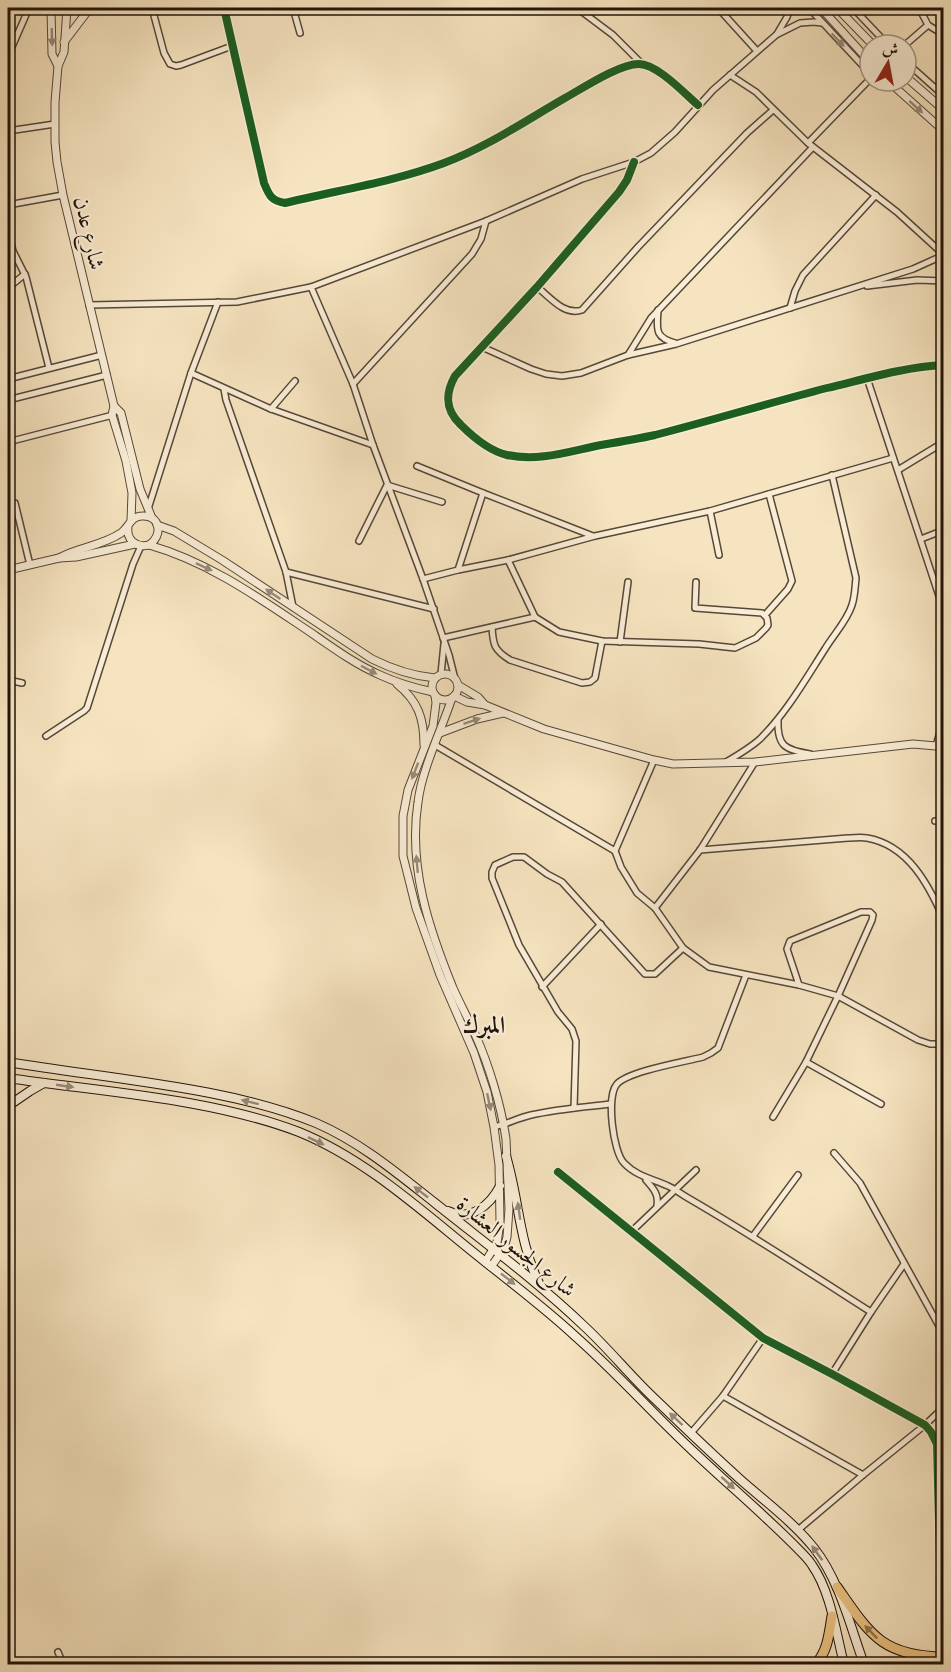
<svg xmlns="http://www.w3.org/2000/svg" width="951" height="1672" font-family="'Sorts Mill Goudy',Amiri,serif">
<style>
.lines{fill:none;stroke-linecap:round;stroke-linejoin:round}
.minor-casing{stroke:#564738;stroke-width:8}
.tertiary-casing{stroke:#564738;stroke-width:9}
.secondary-casing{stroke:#20130a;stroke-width:10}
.primary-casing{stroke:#20130a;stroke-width:11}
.minor{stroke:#f9edd6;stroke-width:5}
.tertiary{stroke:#f9edd6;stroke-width:7}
.secondary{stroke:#f9edd6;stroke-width:8}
.primary{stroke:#ebc280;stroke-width:9}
.cycleway-casing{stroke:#f9edd6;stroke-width:11}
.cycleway{stroke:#1b5e20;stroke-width:8}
.oneway{fill:#978b7a}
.oneway2{fill:#90734b}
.labels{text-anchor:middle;stroke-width:4.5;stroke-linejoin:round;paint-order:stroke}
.street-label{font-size:22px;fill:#20130a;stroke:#f9edd6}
.neighbourhood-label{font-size:24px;font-weight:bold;fill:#20130a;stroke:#f9edd6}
</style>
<rect width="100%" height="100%" fill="#f6e4c0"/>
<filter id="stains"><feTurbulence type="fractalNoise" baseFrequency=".00333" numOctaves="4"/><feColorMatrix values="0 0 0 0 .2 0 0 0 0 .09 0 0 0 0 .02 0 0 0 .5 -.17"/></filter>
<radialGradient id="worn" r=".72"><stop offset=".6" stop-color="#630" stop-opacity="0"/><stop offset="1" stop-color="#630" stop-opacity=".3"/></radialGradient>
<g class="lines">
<!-- minor casing -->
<g class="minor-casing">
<g id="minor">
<path d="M152 8 164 53 170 64 176 66 181 65 232 46"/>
<path d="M224 8 264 183C269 195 271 201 285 203 338 190 393 182 444 163 487 147 525 121 565 98 583 88 619 64 639 64 657 64 684 93 698 105"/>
<path d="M293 8 300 33"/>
<path d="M577 8 613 35 642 64"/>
<path d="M718 8 757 51"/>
<path d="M809 8 864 67 870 70"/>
<path d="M853 8 888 45"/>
<path d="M919 8 928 25 944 35"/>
<path d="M777 34 787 17 790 8"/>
<path d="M905 45 928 25"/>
<path d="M8 56 29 8"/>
<path d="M906 62 944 96"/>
<path d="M730 75 756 92 808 143 897 212 943 254"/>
<path d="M8 131 55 124"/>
<path d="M808 143 870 79"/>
<path d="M634 162 627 180 619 192 537 287 455 376C445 394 445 410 461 425 473 437 490 451 507 455 539 462 570 451 601 445 619 442 637 439 655 435 713 420 769 403 827 388 865 379 904 367 944 365"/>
<path d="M8 205 63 195"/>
<path d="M8 231 13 251 26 277 49 368"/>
<path d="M867 286 917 280 944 281"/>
<path d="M311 287 353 384 373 445 423 579 449 655 455 679"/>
<path d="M537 287C550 297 564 316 582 310L638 247 747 133 773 110"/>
<path d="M8 288 25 274"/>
<path d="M89 305 237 302 311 287 486 221 582 179 634 162 651 153 675 132 713 90 776 35 800 23 814 22 822 23"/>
<path d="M790 308 795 291 803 275 876 195"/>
<path d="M658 310C657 329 654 337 675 343"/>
<path d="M482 347 531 369 546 374 562 376 581 373 628 355 676 344 913 269 944 255"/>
<path d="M628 355 651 318 813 147"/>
<path d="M191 373 271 409 373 445"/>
<path d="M867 378 944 611"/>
<path d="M8 379 102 355"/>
<path d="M353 384 472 254 481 239 486 221"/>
<path d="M224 389 226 400 286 572 293 607"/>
<path d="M8 400 107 375"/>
<path d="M271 409 295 381"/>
<path d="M8 442 113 415"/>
<path d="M417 466 483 493 593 536"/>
<path d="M898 470 944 442"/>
<path d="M15 503 30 565"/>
<path d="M148 509 191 373 218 302"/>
<path d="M710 511 719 555"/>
<path d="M921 539 944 530"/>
<path d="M359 541 387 485 442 502"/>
<path d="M508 560 535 617"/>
<path d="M458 570 483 493"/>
<path d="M286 572 434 609"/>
<path d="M423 579 458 570 508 560 595 536 710 511 893 458"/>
<path d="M765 615 788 589 792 581 769 494"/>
<path d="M492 627C493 645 494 650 510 660L582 683 590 682 595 678 602 641"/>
<path d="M443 638 535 617 559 632 602 641 699 644 735 648 756 638 766 628 768 625 767 618 762 613 695 608 696 582"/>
<path d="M620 642 628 582"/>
<path d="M441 674 444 644"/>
<path d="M8 680 22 683"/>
<path d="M778 720C777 746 785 750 810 754"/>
<path d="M46 736 84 711 87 708 133 564 141 546"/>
<path d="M435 745 615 851"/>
<path d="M936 746 944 718"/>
<path d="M654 760 615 851 621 867 637 893 655 908 683 948 709 967 799 985 838 996 918 1040 930 1044H944"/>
<path d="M726 762C738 755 750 748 760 739 787 712 805 680 825 649 834 634 847 621 852 605 855 596 855 587 856 578L832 475"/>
<path d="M935 821H944"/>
<path d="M700 850 848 838C854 838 861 837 867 838 908 845 929 885 944 920"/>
<path d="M655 908 700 850 755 762"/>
<path d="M746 975 718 1048 711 1053 703 1057C684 1062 629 1071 617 1084 606 1096 613 1152 624 1163 636 1176 653 1179 668 1186 675 1189 681 1194 688 1198 750 1234 810 1273 871 1312"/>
<path d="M542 987 601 924"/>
<path d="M806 1062 881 1104"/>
<path d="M574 1108 576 1041 572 1029 558 1012 519 945 492 878V872L495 865 513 857H524L547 874 562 882 645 974H655L683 948"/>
<path d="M773 1117 806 1062 838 996 872 920 873 915 870 912H861L790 941 787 949 799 985"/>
<path d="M494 1127C507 1124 518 1118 531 1115 557 1109 584 1107 611 1104"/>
<path d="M834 1153 860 1183 944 1335"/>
<path d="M558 1172 763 1338 832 1374 925 1425 931 1432 937 1444 941 1597 944 1603"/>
<path d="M646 1180C653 1188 659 1194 657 1206"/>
<path d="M631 1232 696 1170"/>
<path d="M753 1236 798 1175"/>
<path d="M832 1374 871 1312 904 1264"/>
<path d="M723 1396 863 1475"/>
<path d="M691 1433 723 1396 763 1338"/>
<path d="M798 1530 863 1475 925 1425 944 1407"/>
<path d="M58 1652 63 1664"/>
</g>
</g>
<!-- tertiary casing -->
<g class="tertiary-casing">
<g id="tertiary">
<path d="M51 8 52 54 58 66"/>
<path d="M67 8 64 52 58 66 55 102V142L57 162 63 195 114 406 121 413 140 489 152 518"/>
<path d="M821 8 870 62"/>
<path d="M837 8 873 45"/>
<path d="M64 42 90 8"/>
<path d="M906 77 944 110"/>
<path d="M888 81 944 131"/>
<path d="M114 406 112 415 126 461 132 493 131 521"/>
<path d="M157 525 174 531 222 560 372 659C392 669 412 676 435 678"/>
<path d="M149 545C209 562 259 598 310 632 333 648 355 664 380 675 397 683 415 688 433 692"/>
<path d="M59 558C78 547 102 546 121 533 129 527 131 516 142 516 161 515 163 536 149 545 136 548 126 540 128 526"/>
<path d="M8 570 59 558 76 557 135 544"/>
<circle cx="445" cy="687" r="13"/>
<path d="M397 684C418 701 424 718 424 745"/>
<path d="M458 685 478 697 485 705"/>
<path d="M435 695 436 703 433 726 408 790 403 816V856L416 908 440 975 474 1053 487 1092 494 1127 499 1165 500 1222 497 1243 485 1262"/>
<path d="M454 696 467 702 485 705 544 729 654 760 673 764 755 762 913 744 936 746 944 750"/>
<path d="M452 698C441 731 422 769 418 802 408 867 429 929 453 988 460 1004 468 1018 475 1034 489 1065 501 1105 506 1139L509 1209 507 1237 504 1248 491 1267"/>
<path d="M440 733 477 719 503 713"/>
</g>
</g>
<!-- secondary casing -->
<g class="secondary-casing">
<g id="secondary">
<path d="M8 1062C75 1073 143 1080 210 1093 246 1100 282 1109 316 1123 360 1142 397 1173 435 1203 485 1243 537 1281 584 1326 610 1350 631 1377 657 1401 685 1428 713 1455 742 1481 766 1502 794 1523 814 1548 840 1581 850 1626 864 1664"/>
<path d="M8 1078C102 1092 210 1098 299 1132 368 1160 425 1214 483 1260 514 1285 546 1309 575 1336 617 1373 654 1415 695 1453 730 1486 767 1517 800 1551 804 1555 809 1560 812 1565 831 1592 836 1633 844 1664"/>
<path d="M8 1106 30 1091 44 1083"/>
<path d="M506 1156C519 1199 519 1243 539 1283"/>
<path d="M448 1211C471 1222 490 1205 500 1186"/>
</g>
</g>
<!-- primary casing -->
<g class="primary-casing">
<g id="primary">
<path d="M837 1587C870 1634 881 1656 944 1657"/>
<path d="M816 1664C828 1650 829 1634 832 1616"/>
<path d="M917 1664 938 1660"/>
</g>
</g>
<!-- minor -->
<use href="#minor" class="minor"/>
<!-- tertiary -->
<use href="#tertiary" class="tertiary"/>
<!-- secondary -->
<use href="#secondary" class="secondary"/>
<!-- primary -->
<use href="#primary" class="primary"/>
<!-- cycleway casing -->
<g class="cycleway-casing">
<g id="cycleway">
<path d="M224 8 264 183C269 195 271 201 285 203 338 190 393 182 444 163 487 147 525 121 565 98 583 88 619 64 639 64 657 64 684 93 698 105"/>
<path d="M634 162 627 180 619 192 537 287 455 376C445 394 445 410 461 425 473 437 490 451 507 455 539 462 570 451 601 445 619 442 637 439 655 435 713 420 769 403 827 388 865 379 904 367 944 365"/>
<path d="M558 1172 763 1338 832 1374 925 1425 931 1432 937 1444 941 1597 944 1603"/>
</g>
</g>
<!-- cycleway -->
<use href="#cycleway" class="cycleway"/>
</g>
<!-- one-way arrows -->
<defs><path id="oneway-solid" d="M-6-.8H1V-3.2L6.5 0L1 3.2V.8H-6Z" transform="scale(1.5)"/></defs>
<g class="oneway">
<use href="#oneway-solid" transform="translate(52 37) rotate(88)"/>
<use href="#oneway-solid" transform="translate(838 40) rotate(46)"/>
<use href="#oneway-solid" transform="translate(916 107) rotate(42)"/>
<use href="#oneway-solid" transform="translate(204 567) rotate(25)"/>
<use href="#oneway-solid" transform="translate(273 594) rotate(-146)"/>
<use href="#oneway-solid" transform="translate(369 670) rotate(28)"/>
<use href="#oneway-solid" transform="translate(472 721) rotate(-18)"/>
<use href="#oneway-solid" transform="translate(415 771) rotate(111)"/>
<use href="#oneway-solid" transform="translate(417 864) rotate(-95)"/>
<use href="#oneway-solid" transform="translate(65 1086) rotate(8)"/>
<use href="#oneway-solid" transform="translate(250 1102) rotate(-166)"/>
<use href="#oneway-solid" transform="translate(489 1102) rotate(78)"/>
<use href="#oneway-solid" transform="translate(316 1141) rotate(26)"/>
<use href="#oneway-solid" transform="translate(421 1192) rotate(-142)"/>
<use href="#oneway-solid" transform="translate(519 1211) rotate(-98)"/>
<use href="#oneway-solid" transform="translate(508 1279) rotate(38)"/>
<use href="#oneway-solid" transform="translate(676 1419) rotate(-137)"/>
<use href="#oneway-solid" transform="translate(728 1483) rotate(42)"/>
<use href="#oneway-solid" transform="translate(817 1553) rotate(-126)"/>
</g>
<use class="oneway2" href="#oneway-solid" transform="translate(871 1632) rotate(-134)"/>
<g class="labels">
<!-- street labels -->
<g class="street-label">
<text transform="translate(90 233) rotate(77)" y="8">شارع عدن</text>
<text transform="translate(517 1246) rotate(39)" y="8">شارع الجسور العشارة</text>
</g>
<!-- neighbourhood labels -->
<g class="neighbourhood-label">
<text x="484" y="1033">المبرك</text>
</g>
</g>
<!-- margin -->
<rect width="951" height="1672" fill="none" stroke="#f6e4c0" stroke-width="30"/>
<rect x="9" y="9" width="933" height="1654" fill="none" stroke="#20130a" stroke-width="3"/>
<rect x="15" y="15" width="921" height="1642" fill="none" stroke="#20130a" stroke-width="1.5"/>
<!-- north arrow -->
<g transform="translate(888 63) rotate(10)"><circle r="28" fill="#f9edd6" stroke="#a29684" stroke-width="1.5"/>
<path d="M0-4.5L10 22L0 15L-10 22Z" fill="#8f2418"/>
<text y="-9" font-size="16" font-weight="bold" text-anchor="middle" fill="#20130a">ش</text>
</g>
<rect width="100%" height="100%" filter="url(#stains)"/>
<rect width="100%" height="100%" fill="url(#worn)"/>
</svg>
